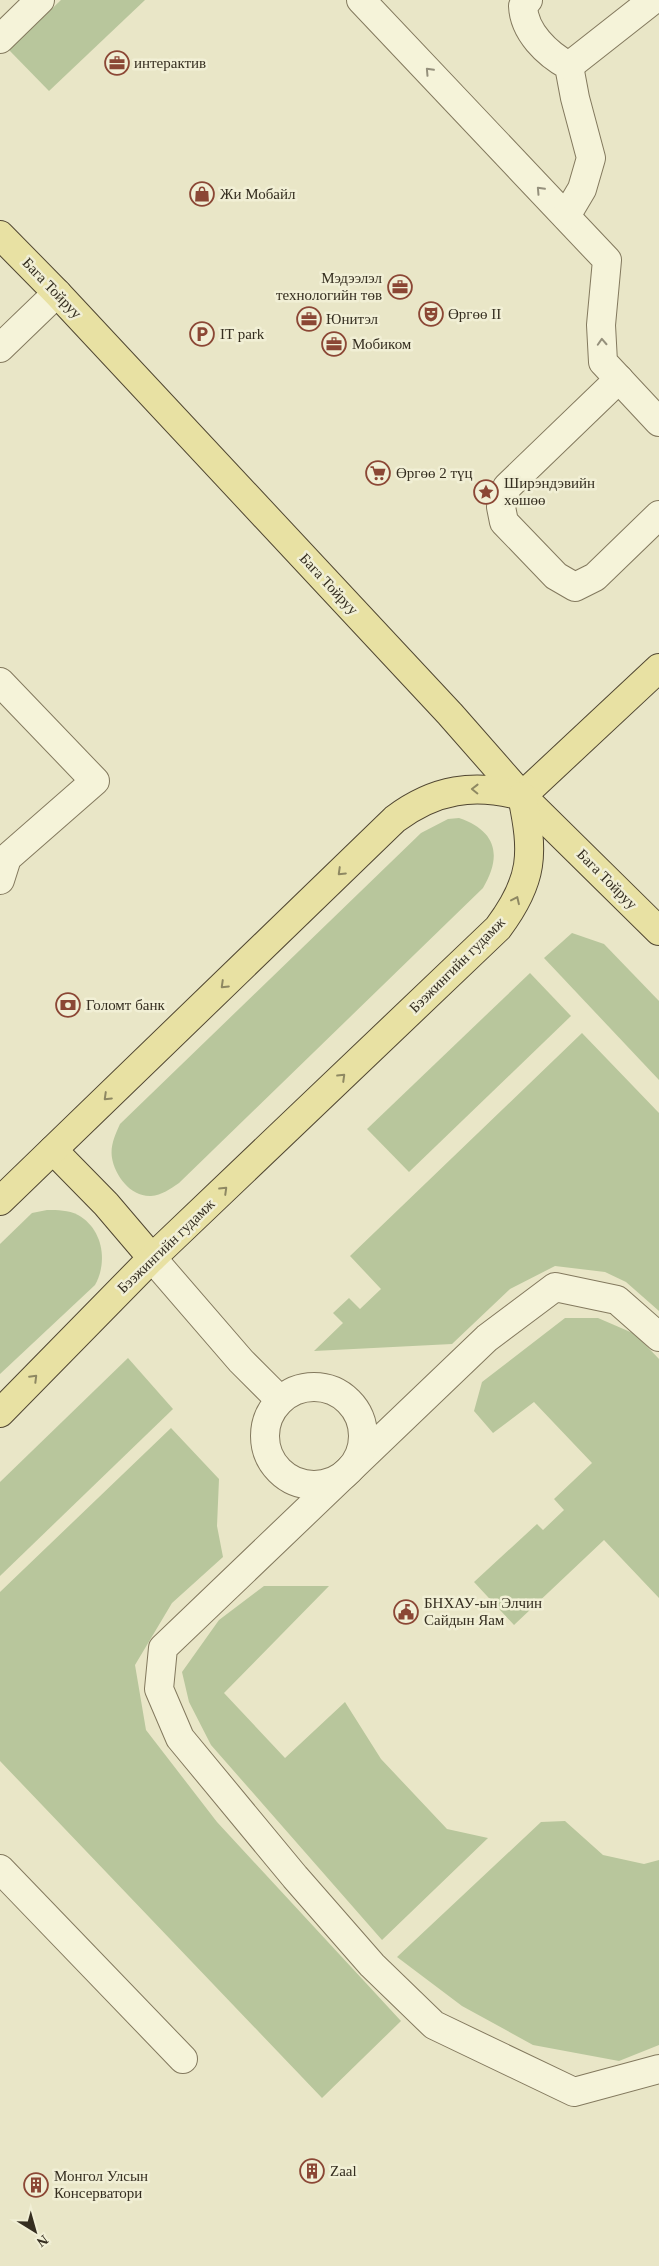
<svg xmlns="http://www.w3.org/2000/svg" width="659" height="2266" font-family="Georgia,serif">
<style>
.green{fill:#b8c69c}
.lines{fill:none;stroke-linecap:round;stroke-linejoin:round}
.minor-casing{stroke:#83795e;stroke-width:30}
.major-casing{stroke:#514732;stroke-width:30}
.minor{stroke:#f5f3d9;stroke-width:28}
.major{stroke:#e8e1a3;stroke-width:28}
.oneway{stroke:#95907c}
.oneway2{stroke:#8e8862}
.labels{text-anchor:middle;stroke-width:5;stroke-linejoin:round;paint-order:stroke}
.poi-label{font-size:15px;fill:#352e20;stroke:#f1efd5;text-anchor:start}
.street-label{font-size:15px;fill:#352e20;stroke:#f1efd5}
</style>
<rect width="100%" height="100%" fill="#e9e6c7"/>
<!-- green -->
<g class="green">
<path d="M61 0H145L49 91 9 50Z"/>
<path d="M459 818C497 831 502 856 483 888L179 1183C170 1189 162 1195 151 1196 131 1197 115 1176 112 1158 110 1146 115 1135 120 1124L421 833 448 819Z"/>
<path d="M572 933 604 944 659 1001V1080L544 958Z"/>
<path d="M530 973 571 1016 409 1172 367 1129Z"/>
<path d="M582 1033 659 1113V1311L626 1282 605 1272 555 1266 510 1289 452 1344 314 1351 343 1323 333 1313 349 1298 360 1309 381 1289 350 1256Z"/>
<path d="M47 1210C58 1210 68 1210 78 1215 103 1229 108 1262 95 1285L0 1374V1244L32 1213Z"/>
<path d="M565 1318H598L635 1334 659 1359V1598L604 1540 514 1625 474 1582 537 1524 543 1530 564 1510 554 1499 592 1463 534 1402 493 1433 474 1411 482 1382Z"/>
<path d="M128 1358 173 1409 0 1576V1482Z"/>
<path d="M171 1428 219 1479 217 1526 223 1557 172 1603 135 1665 146 1730 217 1822 401 2021 322 2098 0 1761V1592Z"/>
<path d="M264 1586H329L224 1693 285 1758 345 1702 381 1759 447 1829 488 1838 382 1940 211 1745 189 1702 182 1672 219 1620Z"/>
<path d="M565 1821 603 1855 644 1864 659 1860V2045L619 2061 533 2045 462 2006 397 1957 541 1822Z"/>
</g>
<g class="lines">
<!-- minor casing -->
<g class="minor-casing">
<g id="minor">
<path d="M361 0 607 260 601 325 603 362 659 422"/>
<path d="M528 0 523 6C524 32 547 54 569 66L575 98 591 158 582 189 566 216"/>
<path d="M0 39 40 0"/>
<path d="M569 66 653 0"/>
<path d="M0 348 57 293"/>
<path d="M619 379 507 487 501 507 504 522 556 576 575 587 595 577 659 515"/>
<path d="M0 682 95 781 7 858 0 880"/>
<path d="M152 1258 241 1361 280 1400"/>
<path d="M659 1337 617 1300 555 1287 487 1338 163 1648 159 1689 180 1738 295 1877 372 1965 434 2025 574 2092 659 2069"/>
<circle cx="314" cy="1436" r="49"/>
<path d="M0 1869 183 2059"/>
</g>
</g>
<!-- major casing -->
<g class="major-casing">
<g id="major">
<path d="M0 235 57 293 450 714 522 796 659 931"/>
<path d="M522 796 659 668"/>
<path d="M53 1150 106 1204 152 1258"/>
<path d="M0 1201 395 819C435 789 474 783 522 796"/>
<path d="M0 1413 152 1258 498 928C534 880 534 853 522 796"/>
</g>
</g>
<!-- minor -->
<use href="#minor" class="minor"/>
<!-- major -->
<use href="#major" class="major"/>
</g>
<!-- one-way arrows -->
<defs><path id="oneway-chevron" d="M-2-3.5L2.5 0L-2 3.5" fill="none" stroke-width="1.6" stroke-linecap="round" stroke-linejoin="round" transform="scale(1.25)"/></defs>
<g class="oneway">
<use href="#oneway-chevron" transform="translate(429 71) rotate(-133)"/>
<use href="#oneway-chevron" transform="translate(540 190) rotate(-133)"/>
<use href="#oneway-chevron" transform="translate(602 342) rotate(-93)"/>
</g>
<g class="oneway2">
<use href="#oneway-chevron" transform="translate(475 789) rotate(-179)"/>
<use href="#oneway-chevron" transform="translate(341 872) rotate(136)"/>
<use href="#oneway-chevron" transform="translate(516 900) rotate(-65)"/>
<use href="#oneway-chevron" transform="translate(224 985) rotate(136)"/>
<use href="#oneway-chevron" transform="translate(342 1077) rotate(-44)"/>
<use href="#oneway-chevron" transform="translate(107 1097) rotate(136)"/>
<use href="#oneway-chevron" transform="translate(224 1190) rotate(-44)"/>
<use href="#oneway-chevron" transform="translate(34 1378) rotate(-45)"/>
</g>
<!-- icons -->
<defs>
<g id="office-ring" transform="scale(1.25)"><circle r="9.5" fill="#f1efd5" stroke="#8b4735" stroke-width="1.5"/><path d="M-6-3h4V-5.5h4V-3h4V5H-6ZM-1-4.5V-3h2v-1.5ZM-6 0V1H6V0Z" fill="#8b4735"/></g>
<g id="shop-ring" transform="scale(1.25)"><circle r="9.5" fill="#f1efd5" stroke="#8b4735" stroke-width="1.5"/><path d="M-5-2.5h2.3a2.7 3.5 0 0 1 5.4 0H5L5.5 6h-11ZM-1.5-2.5h3a1.5 2.3 0 0 0-3 0Z" fill="#8b4735"/></g>
<g id="theatre-ring" transform="scale(1.25)"><circle r="9.5" fill="#f1efd5" stroke="#8b4735" stroke-width="1.5"/><path d="M-5-5.5Q0-4 5-5.5V0Q5 5 0 6Q-5 5-5 0ZM-3.3-2.5H-1v1.5H-3.3ZM1-2.5H3.3v1.5H1ZM-2.8 1Q0 5.5 2.8 1Z" fill="#8b4735"/></g>
<g id="parking-ring" transform="scale(1.25)"><circle r="9.5" fill="#f1efd5" stroke="#8b4735" stroke-width="1.5"/><path d="M-3.5-5.5H1a3.5 3.5 0 0 1 0 7H-1V5.5H-3.5ZM-1-3.4V-.6H.8a1.4 1.4 0 0 0 0-2.8Z" fill="#8b4735"/></g>
<g id="supermarket-ring" transform="scale(1.25)"><circle r="9.5" fill="#f1efd5" stroke="#8b4735" stroke-width="1.5"/><path d="M-6-5.5h2.5l.6 2H6L4.5 2H-2.5L-4.4-4H-6ZM-1.5 3.2a1.3 1.3 0 1 0 .1 0ZM3 3.2a1.3 1.3 0 1 0 .1 0Z" fill="#8b4735"/></g>
<g id="sight-ring" transform="scale(1.25)"><circle r="9.5" fill="#f1efd5" stroke="#8b4735" stroke-width="1.5"/><path d="M0-6L1.8-2.2L6-1.7L2.9 1.2L3.7 5.4L0 3.3L-3.7 5.4L-2.9 1.2L-6-1.7L-1.8-2.2Z" fill="#8b4735"/></g>
<g id="bank-ring" transform="scale(1.25)"><circle r="9.5" fill="#f1efd5" stroke="#8b4735" stroke-width="1.5"/><path d="M-6-4H6V4H-6ZM0-2.3a2.3 2.3 0 1 0 0 4.6a2.3 2.3 0 1 0 0-4.6Z" fill="#8b4735"/></g>
<g id="civic-ring" transform="scale(1.25)"><circle r="9.5" fill="#f1efd5" stroke="#8b4735" stroke-width="1.5"/><path d="M-.6-6.5H3V-4.5H.6V-3L4-1V1h2V6H-6V1h2V-1L-.6-3ZM-1.2 2.5V6h2.4V2.5Z" fill="#8b4735"/></g>
<g id="building-ring" transform="scale(1.25)"><circle r="9.5" fill="#f1efd5" stroke="#8b4735" stroke-width="1.5"/><path d="M-4-6H4V6H1V3H-1V6H-4ZM-2.5-4.3h1.7v1.8h-1.7ZM.8-4.3h1.7v1.8H.8ZM-2.5-1h1.7V.8h-1.7ZM.8-1h1.7V.8H.8Z" fill="#8b4735"/></g>
</defs>
<g fill-rule="evenodd">
<use href="#office-ring" x="117" y="63"/>
<use href="#shop-ring" x="202" y="194"/>
<use href="#office-ring" x="400" y="287"/>
<use href="#theatre-ring" x="431" y="314"/>
<use href="#office-ring" x="309" y="319"/>
<use href="#parking-ring" x="202" y="334"/>
<use href="#office-ring" x="334" y="344"/>
<use href="#supermarket-ring" x="378" y="473"/>
<use href="#sight-ring" x="486" y="492"/>
<use href="#bank-ring" x="68" y="1005"/>
<use href="#civic-ring" x="406" y="1612"/>
<use href="#building-ring" x="312" y="2171"/>
<use href="#building-ring" x="36" y="2185"/>
</g>
<g class="labels">
<!-- poi labels -->
<g class="poi-label">
<text x="134" y="68">интерактив</text>
<text x="220" y="199">Жи Мобайл</text>
<text x="382" y="283" text-anchor="end">Мэдээлэл<tspan x="382" dy="17">технологийн төв</tspan></text>
<text x="448" y="319">Өргөө II</text>
<text x="326" y="324">Юнитэл</text>
<text x="220" y="339">IT park</text>
<text x="352" y="349">Мобиком</text>
<text x="396" y="478">Өргөө 2 түц</text>
<text x="504" y="488">Ширэндэвийн<tspan x="504" dy="17">хөшөө</tspan></text>
<text x="86" y="1010">Голомт банк</text>
<text x="424" y="1608">БНХАУ-ын Элчин<tspan x="424" dy="17">Сайдын Яам</tspan></text>
<text x="330" y="2176">Zaal</text>
<text x="54" y="2181">Монгол Улсын<tspan x="54" dy="17">Консерватори</tspan></text>
</g>
<!-- street labels -->
<g class="street-label">
<text transform="translate(52 288) rotate(46)" y="5">Бага Тойруу</text>
<text transform="translate(329 584) rotate(47)" y="5">Бага Тойруу</text>
<text transform="translate(607 879) rotate(45)" y="5">Бага Тойруу</text>
<text transform="translate(457 965) rotate(-45)" y="5">Бээжингийн гудамж</text>
<text transform="translate(166 1246) rotate(-44)" y="5">Бээжингийн гудамж</text>
</g>
</g>
<!-- north arrow -->
<g transform="translate(35 2231) rotate(143)" stroke="#f1efd5" stroke-width="4" paint-order="stroke">
<path d="M0-4L9 19L0 12L-9 19Z" fill="#352e20"/>
<text y="-8" font-size="14" font-weight="bold" text-anchor="middle" fill="#352e20">N</text>
</g>
</svg>
